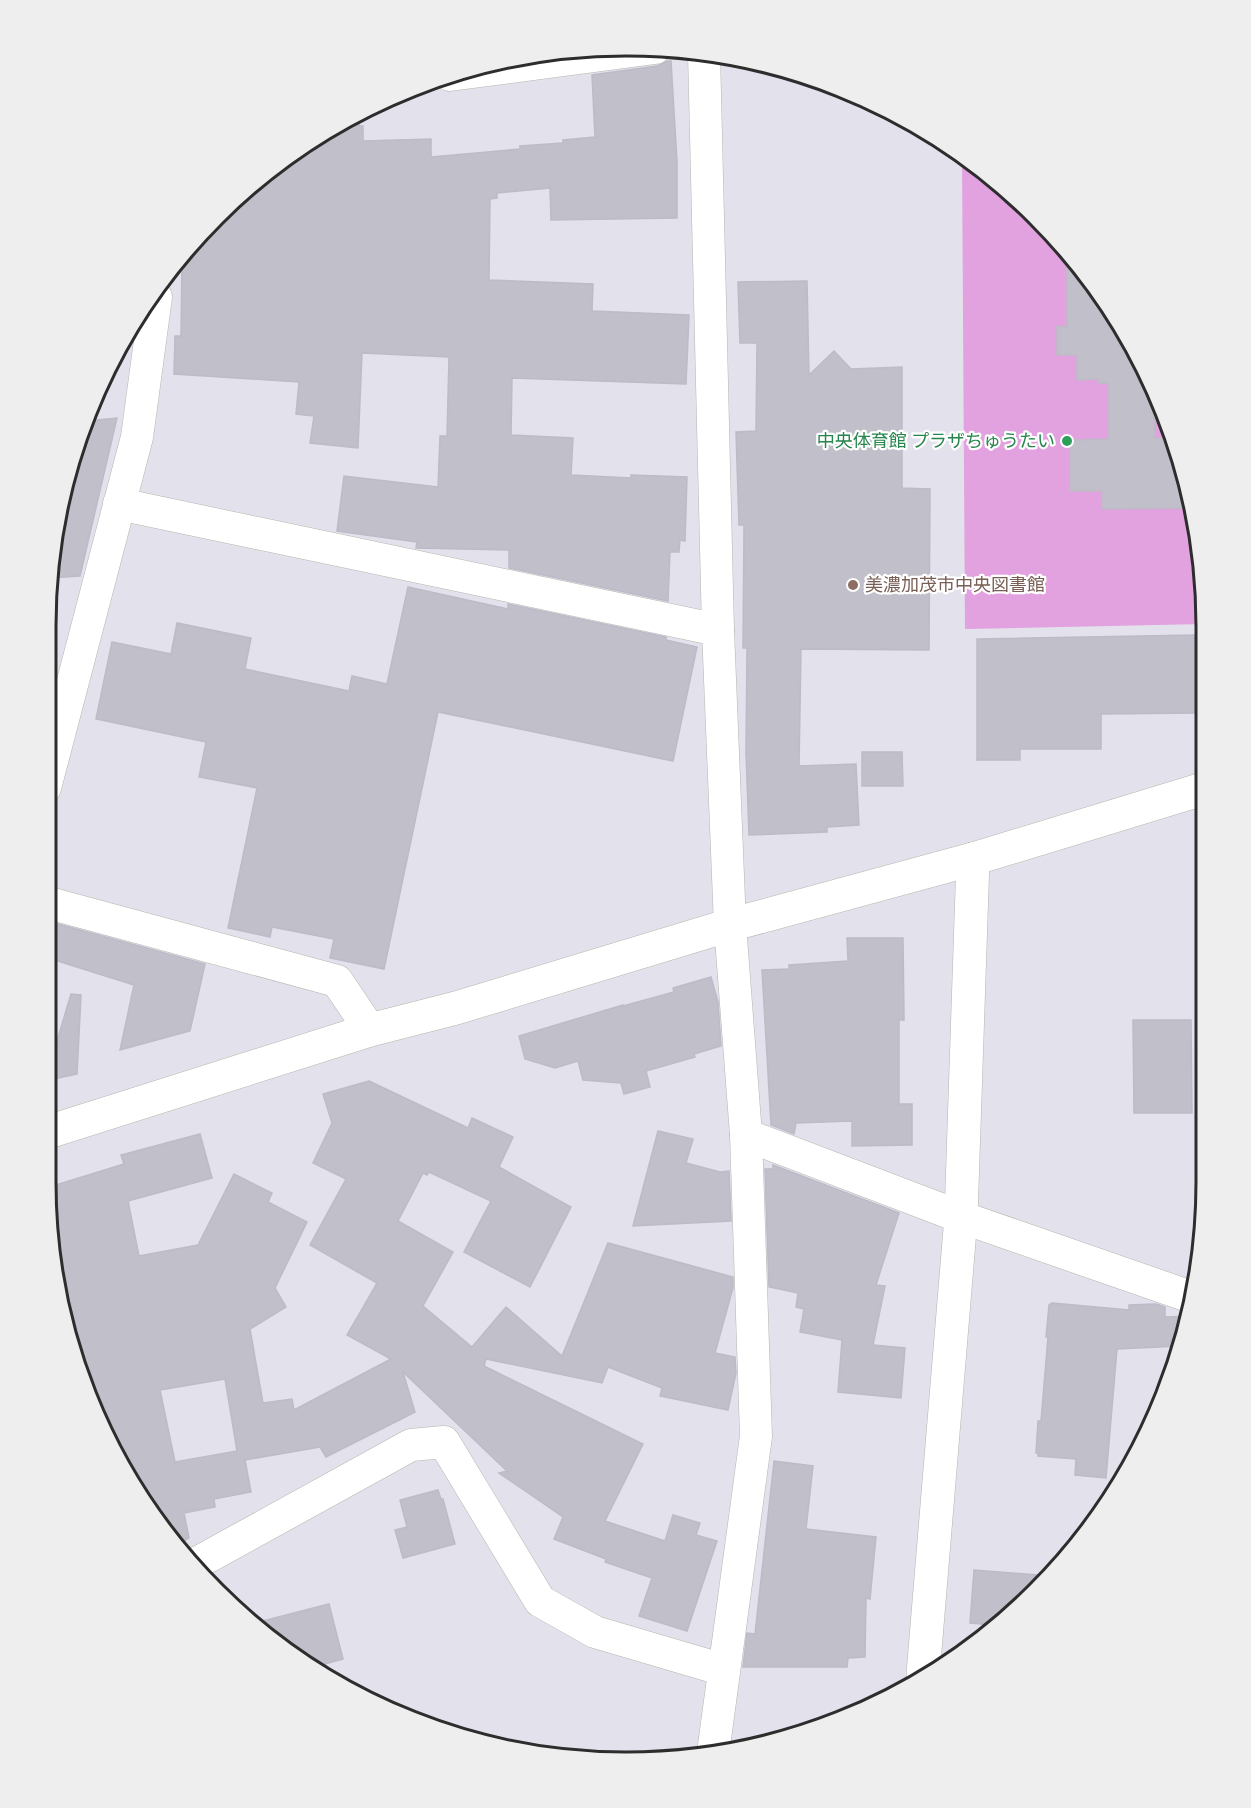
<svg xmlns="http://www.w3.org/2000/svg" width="1251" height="1808" font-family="'IBM Plex Sans','Noto Sans JP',sans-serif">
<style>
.pitch{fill:#e2a1df}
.building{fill:#c1bfc9;stroke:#bebac8;stroke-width:1.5;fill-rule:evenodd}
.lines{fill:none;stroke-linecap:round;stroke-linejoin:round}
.street-casing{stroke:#b3b7ad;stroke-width:33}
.secondary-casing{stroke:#b3b7ad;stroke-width:34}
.street{stroke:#fff;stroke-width:32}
.secondary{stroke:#fff;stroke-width:33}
.leisure-dot{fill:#2e9e5b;stroke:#fff;stroke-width:2}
.education-dot{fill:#8d6e63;stroke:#fff;stroke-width:2}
.labels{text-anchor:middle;stroke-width:4.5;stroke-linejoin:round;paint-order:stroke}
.leisure-label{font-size:18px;fill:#27864d;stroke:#fff;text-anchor:end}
.education-label{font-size:18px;fill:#785e54;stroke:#fff;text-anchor:start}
.rim{fill:none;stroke:#2d2d2d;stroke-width:3}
</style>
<rect width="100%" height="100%" fill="#e3e1ec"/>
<!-- pitch -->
<path class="pitch" d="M962 155 1036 215 1146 368 1195 513 1206 625V718L1203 624 965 629Z"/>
<!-- building -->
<g class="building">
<path d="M667 61H671L677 161V218L551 220 550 188 497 193V198L490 199 489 280 593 284 592 311 689 315 686 384 512 378 511 435 573 438 571 475 631 478V475L687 477 685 541 680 540 679 552H670L668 601 509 568V550L416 548 417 542 337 531 344 476 438 487 440 436H447L449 357 362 353 358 448 310 443 314 416 296 414 299 382 174 374 175 336H181L182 262 216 214 303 143 359 113V126H363V141L431 139V157L520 149V146L563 143V140L595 137 592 75 657 66Z"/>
<path d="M1067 258 1146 368 1153 389 1155 438H1170L1193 508 1102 509V491H1070V440L1108 439V383H1098V379L1077 380V355H1057V326L1067 327Z"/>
<path d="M807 281 809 375 834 351 851 369 902 367V488L930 489 929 650 801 649 799 766 856 764 859 825 827 827V832L749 835 746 753 747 648H743L744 525H739L736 432 756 431 757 343H740L738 282Z"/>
<path d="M117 418 80 576 50 578 56 513 87 421Z"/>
<path d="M408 587 508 609V604L666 637V640L697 647 673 761 438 712 384 969 330 958 334 939 272 927 270 937 228 928 257 788 199 777 206 742 96 719 112 642 171 654 177 623 251 638 245 669 349 691 352 676 387 684Z"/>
<path d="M1195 635 1197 713 1101 714V749H1020V760H977V639Z"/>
<path d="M862 752H902L903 786H862Z"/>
<path d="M58 924 205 964 190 1031 120 1050 134 985 48 958Z"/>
<path d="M847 938H903L904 1020H899V1104H912V1145L852 1146V1121L796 1123 794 1134 771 1125 762 970 789 969V965L848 961Z"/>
<path d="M711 977 718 1002 721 1046 694 1054 695 1057 646 1071 650 1087 624 1094 621 1083 583 1080 578 1061 555 1068 525 1059 519 1036 623 1005V1006L674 992 673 988Z"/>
<path d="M71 994 81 995 77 1074 45 1081Z"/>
<path d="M1133 1020H1191L1192 1113H1134Z"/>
<path d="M369 1081 468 1128 472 1118 513 1137 499 1167 571 1207 530 1287 464 1252 491 1201 429 1172 427 1175 423 1173 398 1221 453 1252 423 1306 472 1347 506 1307 562 1356 608 1243 733 1277V1288L715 1353 735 1357 736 1373 728 1410 660 1396 662 1388 608 1367 602 1383 486 1359 484 1366 643 1444 605 1521 665 1541 673 1515 700 1523 696 1535 717 1541 687 1631 639 1616 652 1578 605 1562 606 1559 554 1539 563 1517 499 1473 507 1471 403 1372 415 1412 326 1457 320 1447 245 1460 251 1492 214 1499 215 1507 184 1513 189 1538 178 1545 143 1505 65 1333 46 1188 124 1164 121 1155 200 1134 212 1178 128 1201 139 1256 198 1245 234 1174 272 1193 268 1202 307 1222 275 1288 286 1307 250 1329 263 1403 292 1399 294 1410 391 1359 347 1335 377 1283 310 1245 346 1179 313 1163 332 1123 323 1094ZM225 1379 237 1451 175 1462 160 1390Z"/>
<path d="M658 1131 693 1139 686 1163 720 1172 729 1171 731 1221 633 1226Z"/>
<path d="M773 1165 899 1213 876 1285 885 1286 873 1345 905 1348 901 1398 838 1392 842 1340 800 1332 804 1309 796 1307 798 1293 769 1287 765 1169H773Z"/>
<path d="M1052 1303 1129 1310V1305L1156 1304 1165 1307V1317L1189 1316 1180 1346 1117 1349 1106 1478 1075 1475 1076 1459 1038 1456V1453H1036L1038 1421H1041L1048 1337H1046L1049 1305Z"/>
<path d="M774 1461 813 1466 806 1529 876 1537 870 1599 866 1598 865 1657 848 1658 847 1667H743L747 1633 755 1634Z"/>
<path d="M438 1490 441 1499H443L455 1544 403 1558 395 1530 407 1527 400 1500Z"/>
<path d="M974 1570 1050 1576 1036 1593 992 1625 970 1623Z"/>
<path d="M329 1604 343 1659 318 1666 251 1624Z"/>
</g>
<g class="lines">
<!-- street casing -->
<g class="street-casing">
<g id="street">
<path d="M704 53 718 630 730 925 746 1135 756 1436 713 1753"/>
<path d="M450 75 655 48"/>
<path d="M119 504 718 630"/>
<path d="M45 788 137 437 156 297"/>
<path d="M45 902 337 981 370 1030"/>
<path d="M746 1135 961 1217 1194 1298"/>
<path d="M195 1564 411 1445 444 1442 540 1601 595 1632 724 1670"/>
</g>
</g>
<!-- secondary casing -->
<g class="secondary-casing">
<g id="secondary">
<path d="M45 1133 370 1030 456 1008 730 925 973 859 1206 788"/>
<path d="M923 1674 961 1217 973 859"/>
</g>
</g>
<!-- street -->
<use href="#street" class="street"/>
<!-- secondary -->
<use href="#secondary" class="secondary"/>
</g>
<!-- markers -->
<circle class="leisure-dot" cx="1067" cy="441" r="6"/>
<circle class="education-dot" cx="853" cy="585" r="6"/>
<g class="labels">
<!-- leisure labels -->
<g class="leisure-label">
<text x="1055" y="447">中央体育館 プラザちゅうたい</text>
</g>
<!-- education labels -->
<g class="education-label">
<text x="865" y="591">美濃加茂市中央図書館</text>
</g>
</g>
<!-- crop -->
<path d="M0 0H1251V1808H0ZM626 56H626A570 570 0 0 1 1196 626V1182A570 570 0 0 1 626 1752H626A570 570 0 0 1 56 1182V626A570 570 0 0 1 626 56Z" fill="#eee" fill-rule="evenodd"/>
<path class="rim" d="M626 56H626A570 570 0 0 1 1196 626V1182A570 570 0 0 1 626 1752H626A570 570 0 0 1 56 1182V626A570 570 0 0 1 626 56Z"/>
</svg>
